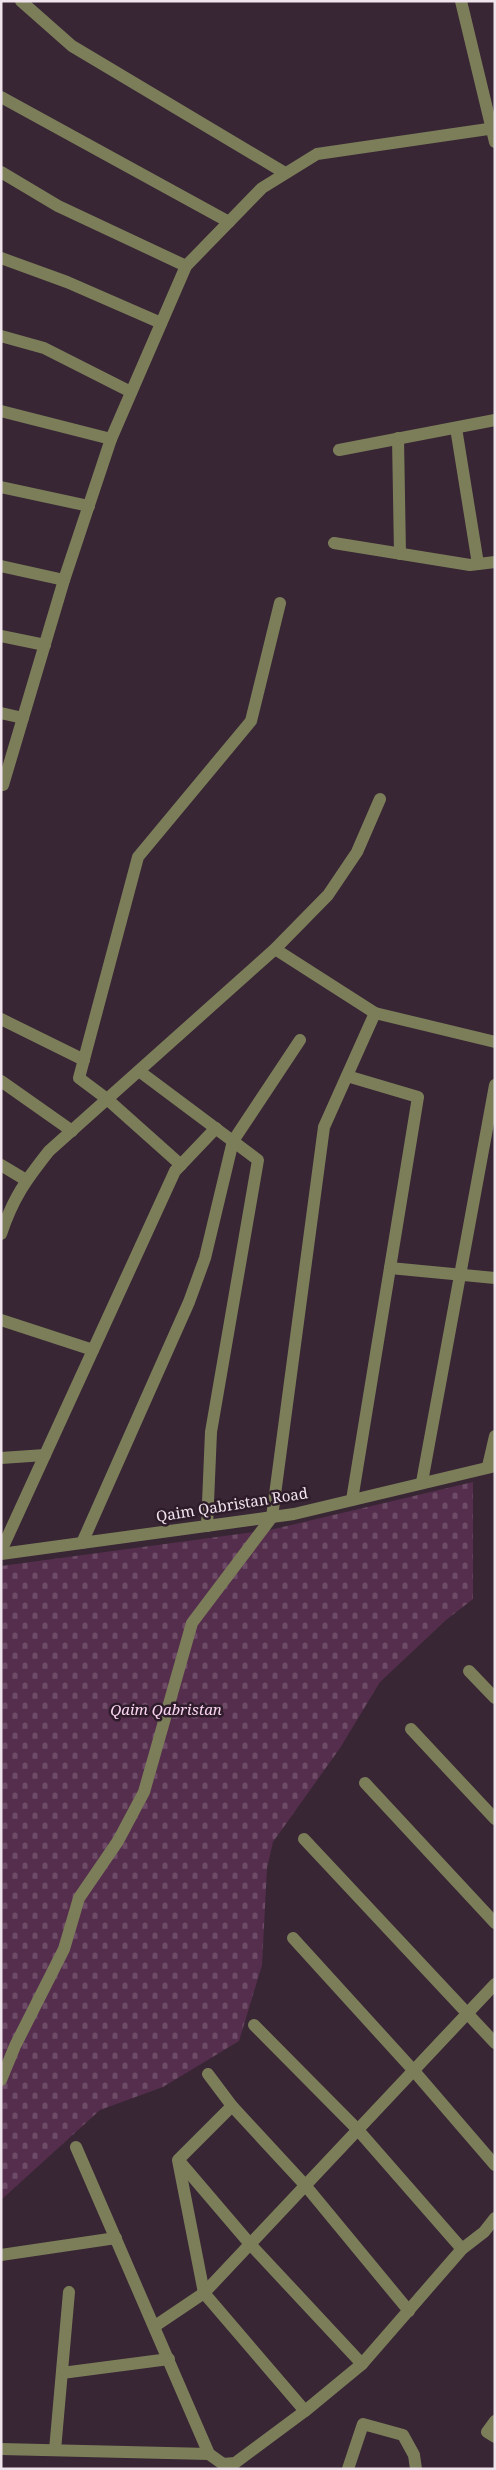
<svg xmlns="http://www.w3.org/2000/svg" width="496" height="2470" font-family="'Noto Serif',serif">
<style>
.cemetery{fill:url(#cemetery-stones)}
.lines{fill:none;stroke-linecap:round;stroke-linejoin:round}
.minor{stroke:#7c7e5a;stroke-width:12}
.labels{text-anchor:middle;stroke-width:5;stroke-linejoin:round;paint-order:stroke}
.street-label{font-size:15px;fill:#f0e4ed;stroke:#2e1c2a}
.park-label{font-size:15px;font-style:italic;fill:#fbd4f1;stroke:#2e1c2a}
</style>
<defs>
<pattern id="cemetery-stones" width="16" height="16" patternUnits="userSpaceOnUse" patternTransform="scale(1.25)"><rect width="16" height="16" fill="#552e4d"/><path d="M2 7V4a2 2 0 0 1 4 0v3zM10 15v-3a2 2 0 0 1 4 0v3z" fill="#6e4c67"/></pattern>
</defs>
<rect width="100%" height="100%" fill="#382634"/>
<!-- cemetery -->
<path class="cemetery" d="M473 1482V1599L446 1620 380 1682 340 1748 273 1842 267 1868 262 1965 239 2041 163 2087 100 2110 1 2200V1566L270 1530Z"/>
<g class="lines">
<!-- minor -->
<g class="minor">
<path d="M21 1 72 46 285 173"/>
<path d="M461 1 495 142"/>
<path d="M1 97 229 222"/>
<path d="M1 172 58 206 186 266"/>
<path d="M1 258 67 282 161 323"/>
<path d="M1 336 44 348 131 392"/>
<path d="M1 411 111 439"/>
<path d="M456 428 478 564"/>
<path d="M398 438 400 554"/>
<path d="M339 450 495 420"/>
<path d="M1 487 89 506"/>
<path d="M334 543 470 565 495 562"/>
<path d="M1 566 64 580"/>
<path d="M1 636 45 645"/>
<path d="M1 713 23 718"/>
<path d="M3 785 64 580 111 439 186 266 262 188 317 154 495 128"/>
<path d="M275 949 375 1013 495 1042"/>
<path d="M1 1019 84 1060"/>
<path d="M139 1071 258 1160 211 1432 207 1526"/>
<path d="M347 1076 418 1097 352 1500"/>
<path d="M1 1081 72 1131"/>
<path d="M1 1165 26 1180"/>
<path d="M181 1165 107 1099 79 1078 138 857 251 721 280 603"/>
<path d="M1 1234C13 1198 26 1180 49 1151L275 949 328 895 357 852 380 799"/>
<path d="M390 1268 495 1278"/>
<path d="M1 1320 93 1350"/>
<path d="M1 1458 45 1455"/>
<path d="M488 1466 495 1436"/>
<path d="M422 1482 495 1085"/>
<path d="M82 1543 189 1302 205 1258 233 1141 300 1040"/>
<path d="M1 1551 175 1171 216 1128"/>
<path d="M1 1554 294 1514 495 1466"/>
<path d="M469 1671 495 1698"/>
<path d="M411 1729 495 1819"/>
<path d="M365 1783 495 1923"/>
<path d="M304 1839 495 2043"/>
<path d="M293 1938 414 2071 495 2165"/>
<path d="M254 2025 358 2130 462 2249"/>
<path d="M208 2074 232 2106 305 2185 409 2311"/>
<path d="M1 2080 15 2046 64 1949 79 1898 118 1841 144 1792 192 1623 272 1517 324 1127 375 1013"/>
<path d="M232 2106 178 2160 204 2293 305 2411 362 2364 462 2249 484 2232 495 2218"/>
<path d="M76 2147 209 2454"/>
<path d="M180 2162 250 2244 362 2364"/>
<path d="M1 2255 116 2238"/>
<path d="M155 2326 204 2293 495 1984"/>
<path d="M62 2373 169 2359"/>
<path d="M495 2421 487 2432 495 2437"/>
<path d="M1 2449 209 2454 223 2464 235 2463 305 2411"/>
<path d="M55 2450 69 2292"/>
<path d="M348 2469 363 2424 403 2435 414 2455 416 2469"/>
</g>
</g>
<g class="labels">
<!-- street labels -->
<g class="street-label">
<text transform="translate(232 1505) rotate(-9)" y="5">Qaim Qabristan Road</text>
</g>
<!-- park labels -->
<g class="park-label">
<text x="166" y="1715">Qaim Qabristan</text>
</g>
</g>
<!-- border -->
<rect width="496" height="2470" fill="none" stroke="#f0e4ed" stroke-width="5"/>
</svg>
